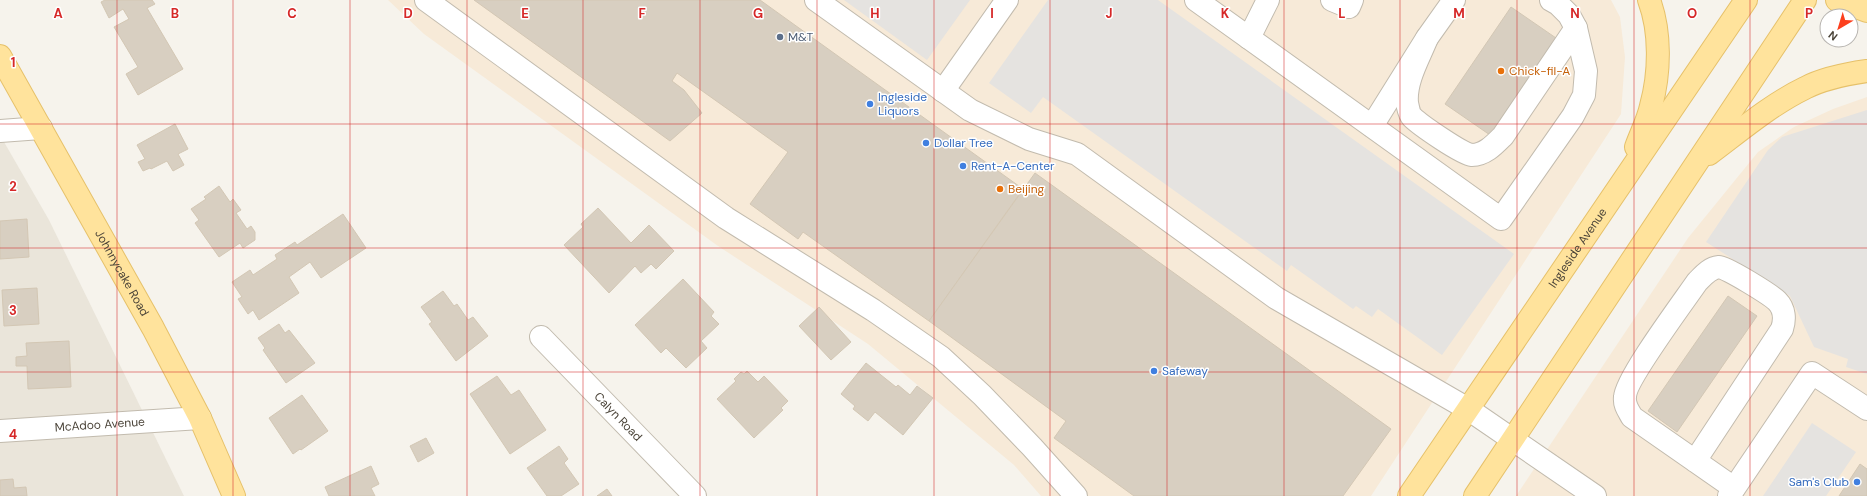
<svg xmlns="http://www.w3.org/2000/svg" width="1867" height="496" font-family="'DM Sans',sans-serif">
<style>
.residential{fill:#eae5da}
.commercial{fill:#f7ead8}
.parking{fill:#e5e3e0}
.building{fill:#d8cfc1;stroke:#d3c7b4}
.lines{fill:none;stroke-linecap:round;stroke-linejoin:round}
.minor-casing{stroke:#c2bbae;stroke-width:24}
.major-casing{stroke:#e6c16a;stroke-width:24}
.minor{stroke:#fff;stroke-width:22}
.major{stroke:#ffe39c;stroke-width:22}
.grid{fill:none;stroke:#d62828;stroke-width:1;stroke-opacity:0.55}
.service-dot{fill:#5c6f8a;stroke:#fff;stroke-width:1.5}
.food-dot{fill:#e8710a;stroke:#fff;stroke-width:1.5}
.shop-dot{fill:#3f7fe0;stroke:#fff;stroke-width:1.5}
.labels{text-anchor:middle;stroke-width:3;stroke-linejoin:round;paint-order:stroke}
.service-label{font-size:12px;fill:#4e5e75;stroke:#fff;text-anchor:start}
.food-label{font-size:12px;fill:#c56008;stroke:#fff;text-anchor:start}
.shop-label{font-size:12px;fill:#366cbe;stroke:#fff;text-anchor:start}
.street-label{font-size:12px;fill:#4b4439;stroke:#fff}
.grid-label{font-size:13px;text-anchor:middle;font-weight:bold;fill:#d62828;stroke:#fff;stroke-width:3;stroke-linejoin:round;paint-order:stroke}
</style>
<rect width="100%" height="100%" fill="#f6f3ec"/>
<!-- residential -->
<path class="residential" d="M0 135 49 220 184 496H0Z"/>
<!-- commercial -->
<g class="commercial">
<path d="M388 0H1611L1620 17 1625 57 1621 114 1371 496H1041L1014 465 868 344 718 246 424 34Z"/>
<path d="M1867 97V496H1516L1688 238 1758 152 1794 127 1833 109Z"/>
</g>
<!-- parking -->
<g class="parking">
<path d="M844 0H970L927 60Z"/>
<path d="M1048 0H1158L1514 254 1442 355 1378 309 1372 317 1356 306 1353 309 1291 265 1287 271 1043 97 1031 113 989 83Z"/>
<path d="M1867 110V374L1846 367 1848 359 1814 347 1790 296 1706 242 1768 150 1782 137Z"/>
<path d="M1812 423 1856 452 1826 496H1763Z"/>
</g>
<!-- building -->
<g class="building">
<path d="M105 0H152L155 4 147 8 183 69 138 95 126 74 138 67 114 27 129 19 123 9 109 18 101 2Z"/>
<path d="M474 0H760L1023 189 929 321 803 232 798 239 750 204 788 152 677 73 672 81 684 90 702 113 670 141Z"/>
<path d="M1511 7 1556 38 1490 135 1445 104Z"/>
<path d="M175 124 188 149 178 154 184 165 173 171 167 161 151 169 150 168 143 171 138 162 145 159 137 145Z"/>
<path d="M1035 173 1391 429 1343 496H1134L1054 438 1066 421 929 321Z"/>
<path d="M219 186 230 202 233 199 241 210 236 213 247 229 251 226 255 232V240L243 248 240 243 219 257 195 223 199 220 191 209 206 199 204 197Z"/>
<path d="M598 208 631 243 649 225 674 251 656 269 651 264 641 273 635 266 609 293 564 245 583 227 581 224Z"/>
<path d="M343 214 366 248 321 278 310 262 289 277 299 293 259 320 253 310 248 314 238 299 242 297 232 282 250 270 253 275 277 259 275 255 295 242 297 245Z"/>
<path d="M27 219 29 257 0 259V221Z"/>
<path d="M683 279 714 312 711 316 719 324 701 341 707 348 686 368 666 348 661 353 635 325Z"/>
<path d="M37 288 39 324 4 326 2 290Z"/>
<path d="M443 291 454 306 457 304 468 320 473 317 488 336 456 361 429 324 432 322 421 307Z"/>
<path d="M1728 296 1757 316 1677 432 1648 411Z"/>
<path d="M819 307 851 342 831 360 799 326Z"/>
<path d="M279 324 285 333 289 330 315 363 286 383 263 350 265 348 258 338Z"/>
<path d="M69 341 71 387 28 389 27 366H16V357L27 356 26 343Z"/>
<path d="M866 363 896 387 898 385 910 395 917 386 933 398 903 435 875 412 868 421 853 409 855 406 841 394Z"/>
<path d="M747 371 758 382 764 376 788 401 781 408 783 410 754 438 717 399 736 381 734 379 741 372 744 374Z"/>
<path d="M497 376 511 395 519 390 546 430 510 454 470 394Z"/>
<path d="M302 395 328 431 301 450 300 449 293 454 269 418Z"/>
<path d="M426 438 434 453 418 462 410 446Z"/>
<path d="M559 446 568 459 564 463 579 484 561 496H547L527 468Z"/>
<path d="M1860 464 1867 469V496H1839Z"/>
<path d="M371 466 379 484 371 488 375 496H329L325 487Z"/>
<path d="M13 479 14 488 26 487 27 496H0V480Z"/>
<path d="M607 489 612 496H597Z"/>
</g>
<g class="lines">
<!-- minor casing -->
<g class="minor-casing">
<g id="minor">
<path d="M426 0 726 218 873 310 941 357 982 395 1032 447 1076 496"/>
<path d="M816 0 970 110 1029 139 1077 154 1276 298 1468 409 1595 496"/>
<path d="M1196 0 1501 219 1573 116 1584 95 1586 71 1576 28 1569 15 1558 4 1551 0"/>
<path d="M1332 0 1349 7 1352 0"/>
<path d="M1249 38 1268 0"/>
<path d="M1427 38C1419 58 1405 81 1407 103 1408 107 1409 114 1412 117 1420 125 1462 154 1472 155 1485 155 1495 144 1503 136L1576 28"/>
<path d="M943 91 1007 0"/>
<path d="M1372 126 1427 38 1454 0"/>
<path d="M0 131 41 128"/>
<path id="s1" d="M541 337 695 496"/>
<path id="s2" d="M0 431 200 418"/>
<path d="M1695 461 1782 329C1785 320 1785 309 1777 301 1771 295 1726 267 1719 267 1709 268 1703 276 1697 282 1684 301 1625 380 1625 397 1624 405 1628 410 1632 417L1734 488"/>
<path d="M1729 496 1812 373 1867 409"/>
</g>
</g>
<!-- major casing -->
<g class="major-casing">
<g id="major">
<path d="M1837 0 1867 11"/>
<path id="s3" d="M0 56 153 328 200 418 234 496"/>
<path d="M1636 147C1641 133 1648 120 1651 106 1660 73 1661 32 1649 0"/>
<path d="M1709 154C1740 131 1770 105 1805 88 1824 78 1846 74 1867 71"/>
<path id="s4" d="M1409 496 1746 0"/>
<path d="M1475 496 1805 0"/>
</g>
</g>
<!-- minor -->
<use href="#minor" class="minor"/>
<!-- major -->
<use href="#major" class="major"/>
</g>
<!-- grid -->
<path class="grid" d="M117 0V496M233 0V496M350 0V496M467 0V496M583 0V496M700 0V496M817 0V496M934 0V496M1050 0V496M1167 0V496M1284 0V496M1400 0V496M1517 0V496M1634 0V496M1750 0V496M0 124H1867M0 248H1867M0 372H1867"/>
<!-- markers -->
<circle class="service-dot" cx="780" cy="37" r="4"/>
<g class="food-dot">
<circle cx="1501" cy="71" r="4"/>
<circle cx="1000" cy="189" r="4"/>
</g>
<g class="shop-dot">
<circle cx="870" cy="104" r="4"/>
<circle cx="926" cy="143" r="4"/>
<circle cx="963" cy="166" r="4"/>
<circle cx="1154" cy="371" r="4"/>
<circle cx="1857" cy="482" r="4"/>
</g>
<g class="labels">
<!-- service labels -->
<g class="service-label">
<text x="788" y="41">M&amp;T</text>
</g>
<!-- food labels -->
<g class="food-label">
<text x="1509" y="75">Chick-fil-A</text>
<text x="1008" y="193">Beijing</text>
</g>
<!-- shop labels -->
<g class="shop-label">
<text x="878" y="101">Ingleside<tspan x="878" dy="14">Liquors</tspan></text>
<text x="934" y="147">Dollar Tree</text>
<text x="971" y="170">Rent-A-Center</text>
<text x="1162" y="375">Safeway</text>
<text x="1849" y="486" text-anchor="end">Sam's Club</text>
</g>
<!-- street labels -->
<g class="street-label">
<text dy="4" stroke="none"><textPath href="#s4" startOffset="300">Ingleside Avenue</textPath></text>
<text dy="4" stroke="none"><textPath href="#s3" startOffset="249">Johnnycake Road</textPath></text>
<text dy="4" stroke="none"><textPath href="#s1" startOffset="111">Calyn Road</textPath></text>
<text dy="4" stroke="none"><textPath href="#s2" startOffset="100">McAdoo Avenue</textPath></text>
</g>
</g>
<g class="grid-label">
<text x="58" y="18">A</text>
<text x="175" y="18">B</text>
<text x="292" y="18">C</text>
<text x="408" y="18">D</text>
<text x="525" y="18">E</text>
<text x="642" y="18">F</text>
<text x="758" y="18">G</text>
<text x="875" y="18">H</text>
<text x="992" y="18">I</text>
<text x="1109" y="18">J</text>
<text x="1225" y="18">K</text>
<text x="1342" y="18">L</text>
<text x="1459" y="18">M</text>
<text x="1575" y="18">N</text>
<text x="1692" y="18">O</text>
<text x="1809" y="18">P</text>
<text x="13" y="67">1</text>
<text x="13" y="191">2</text>
<text x="13" y="315">3</text>
<text x="13" y="439">4</text>
</g>
<!-- north arrow -->
<g transform="translate(1839 28) rotate(218)"><circle r="19" fill="#ffffff" stroke="#b7b4b0"/>
<path d="M0-3L7 15L0 10L-7 15Z" fill="#fc3f1d"/>
<text y="-6" font-size="11" font-weight="bold" text-anchor="middle" fill="#4b4439">N</text>
</g>
</svg>
